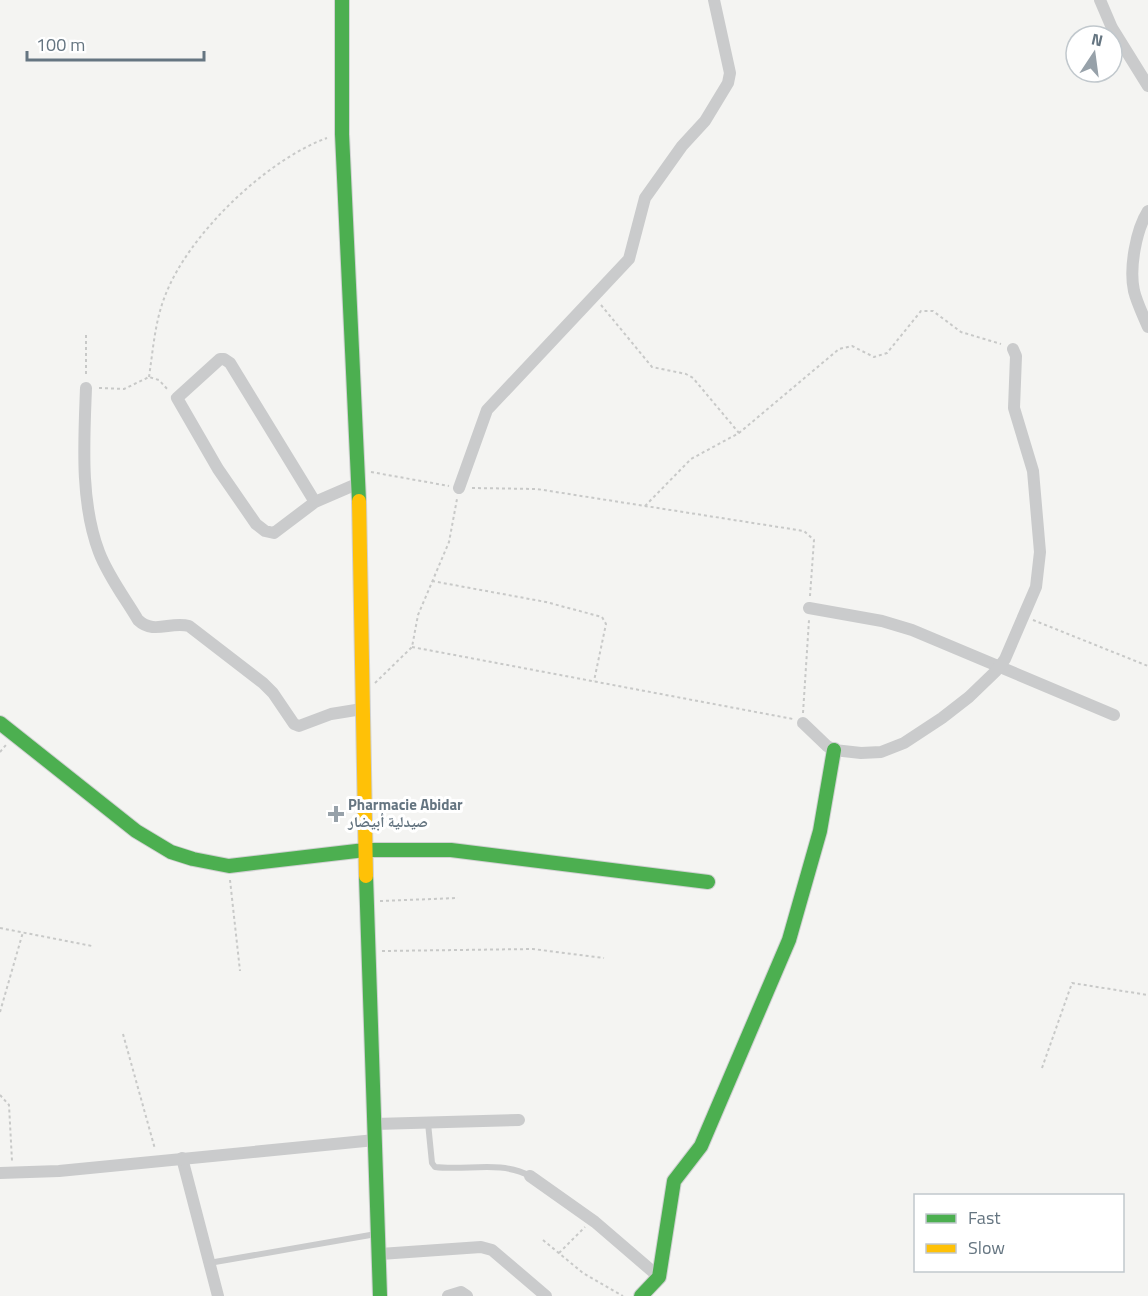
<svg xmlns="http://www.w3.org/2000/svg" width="1148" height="1296" font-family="'Titillium Web','Noto Naskh Arabic',sans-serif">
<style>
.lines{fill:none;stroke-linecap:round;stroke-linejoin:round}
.fast-casing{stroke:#d0d1d2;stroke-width:16}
.slow-casing{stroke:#d0d1d2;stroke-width:16}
.path{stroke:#c8c9c8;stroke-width:2;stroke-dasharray:3 3;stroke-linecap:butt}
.lane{stroke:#cacbcc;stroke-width:6}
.street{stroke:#cacbcc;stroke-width:12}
.fast{stroke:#4caf50;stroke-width:14}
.slow{stroke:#ffc107;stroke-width:14}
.poi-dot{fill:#97a1a9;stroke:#fff;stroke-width:2}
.labels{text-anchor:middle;stroke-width:6;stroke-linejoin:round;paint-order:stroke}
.poi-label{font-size:15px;font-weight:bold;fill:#657581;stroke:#fff;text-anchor:start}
</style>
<rect width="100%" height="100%" fill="#f4f4f2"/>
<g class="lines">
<!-- fast casing -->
<g class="fast-casing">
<g id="fast">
<path d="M342 0V134L359 501"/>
<path d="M0 723 136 831 171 852 193 859 229 866 365 850H451L708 882"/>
<path d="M366 876 380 1296"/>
<path d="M641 1296 659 1277 674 1181 701 1146 789 940 820 831 834 750"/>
</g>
</g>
<!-- slow casing -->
<g class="slow-casing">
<path id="slow" d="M359 501 366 876"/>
</g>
<!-- path -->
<g class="path">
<path d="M601 305 652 367 686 374 693 378 739 433"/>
<path d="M86 335V377"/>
<path d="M149 377C153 350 155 321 165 296 188 235 266 160 327 138"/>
<path d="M99 388 124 389 149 377 159 380 169 391"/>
<path d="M371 472 449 486"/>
<path d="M472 488 537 489 804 531 814 540 810 596"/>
<path d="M645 506 691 459 739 433 839 349 852 346 874 357 887 353 921 311H933L961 332 1001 344"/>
<path d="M432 581 546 602 602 617 606 624 594 681"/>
<path d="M1033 620 1148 666"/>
<path d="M412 647 793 719"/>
<path d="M375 683 412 647 418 615 449 542 457 499"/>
<path d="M803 713 809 620"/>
<path d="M0 752 6 745"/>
<path d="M230 880 240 971"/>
<path d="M380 901 458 898"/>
<path d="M0 928 92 946"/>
<path d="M382 951 533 949 604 958"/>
<path d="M0 1012 23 932"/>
<path d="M123 1034 155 1149"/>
<path d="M1042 1068 1072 983 1148 995"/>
<path d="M0 1095 9 1105 12 1161"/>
<path d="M543 1240 583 1273 623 1296"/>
<path d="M559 1253 585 1227"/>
</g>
<!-- lane -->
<g class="lane">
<path d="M428 1123 432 1163 435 1167C467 1171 500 1160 530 1176"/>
<path d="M209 1263 376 1234"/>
</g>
<!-- street -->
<g class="street">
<path d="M1100 0 1112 28 1148 86"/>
<path d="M1148 211C1136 230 1129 268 1134 291 1137 303 1143 315 1148 327"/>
<path d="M86 388C84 441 80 502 99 552 108 576 125 598 138 620 154 635 170 621 189 626L263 683 273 693 294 724 299 726 331 714 362 709"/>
<path d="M459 488 487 410 629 259 645 198 682 146 705 121 728 83 730 73 714 0"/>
<path d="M315 502 230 363 224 359H220L177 398 218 469 256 524 265 531 274 533 315 502 359 483"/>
<path d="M809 608 882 621 912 630 1114 715"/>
<path d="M803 723 827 746 834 750 861 753 881 752 904 743 942 718 969 697 996 671 1005 659 1036 587 1040 552 1033 471 1014 408 1016 356 1013 349"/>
<path d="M375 1124 519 1120"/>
<path d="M182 1158 218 1296"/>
<path d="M0 1173 59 1171 375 1140"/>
<path d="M530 1176 595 1222 659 1277"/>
<path d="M380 1254 481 1247 492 1250 546 1296"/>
<path d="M448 1296 461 1292 467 1296"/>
</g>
<!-- fast -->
<use href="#fast" class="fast"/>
<!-- slow -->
<use href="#slow" class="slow"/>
</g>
<!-- markers -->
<path class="poi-dot" d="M333 805h6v6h6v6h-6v6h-6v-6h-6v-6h6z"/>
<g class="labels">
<!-- poi labels -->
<g class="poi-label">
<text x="348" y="810">Pharmacie Abidar<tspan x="348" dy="17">صيدلية أبيضار</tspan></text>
</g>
</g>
<!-- legend -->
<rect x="914" y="1194" width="210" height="78" fill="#ffffff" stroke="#c1c8cd" stroke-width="1.5"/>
<rect x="926" y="1214" width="30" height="9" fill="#4caf50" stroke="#c1c8cd" stroke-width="1.5"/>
<text x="968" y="1224" font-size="18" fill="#657581">Fast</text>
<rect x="926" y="1244" width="30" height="9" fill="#ffc107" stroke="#c1c8cd" stroke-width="1.5"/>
<text x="968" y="1254" font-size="18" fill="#657581">Slow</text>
<!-- north arrow -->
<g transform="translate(1094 54) rotate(13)"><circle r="28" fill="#ffffff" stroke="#c1c8cd" stroke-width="1.5"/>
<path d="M0-4.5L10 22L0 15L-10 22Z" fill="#97a1a9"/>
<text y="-9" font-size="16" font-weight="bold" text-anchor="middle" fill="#657581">N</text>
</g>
<!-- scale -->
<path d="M27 51v9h177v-9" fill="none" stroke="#657581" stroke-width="3"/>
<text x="36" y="51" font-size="18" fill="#657581" stroke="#ffffff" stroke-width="4.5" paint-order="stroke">100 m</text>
</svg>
